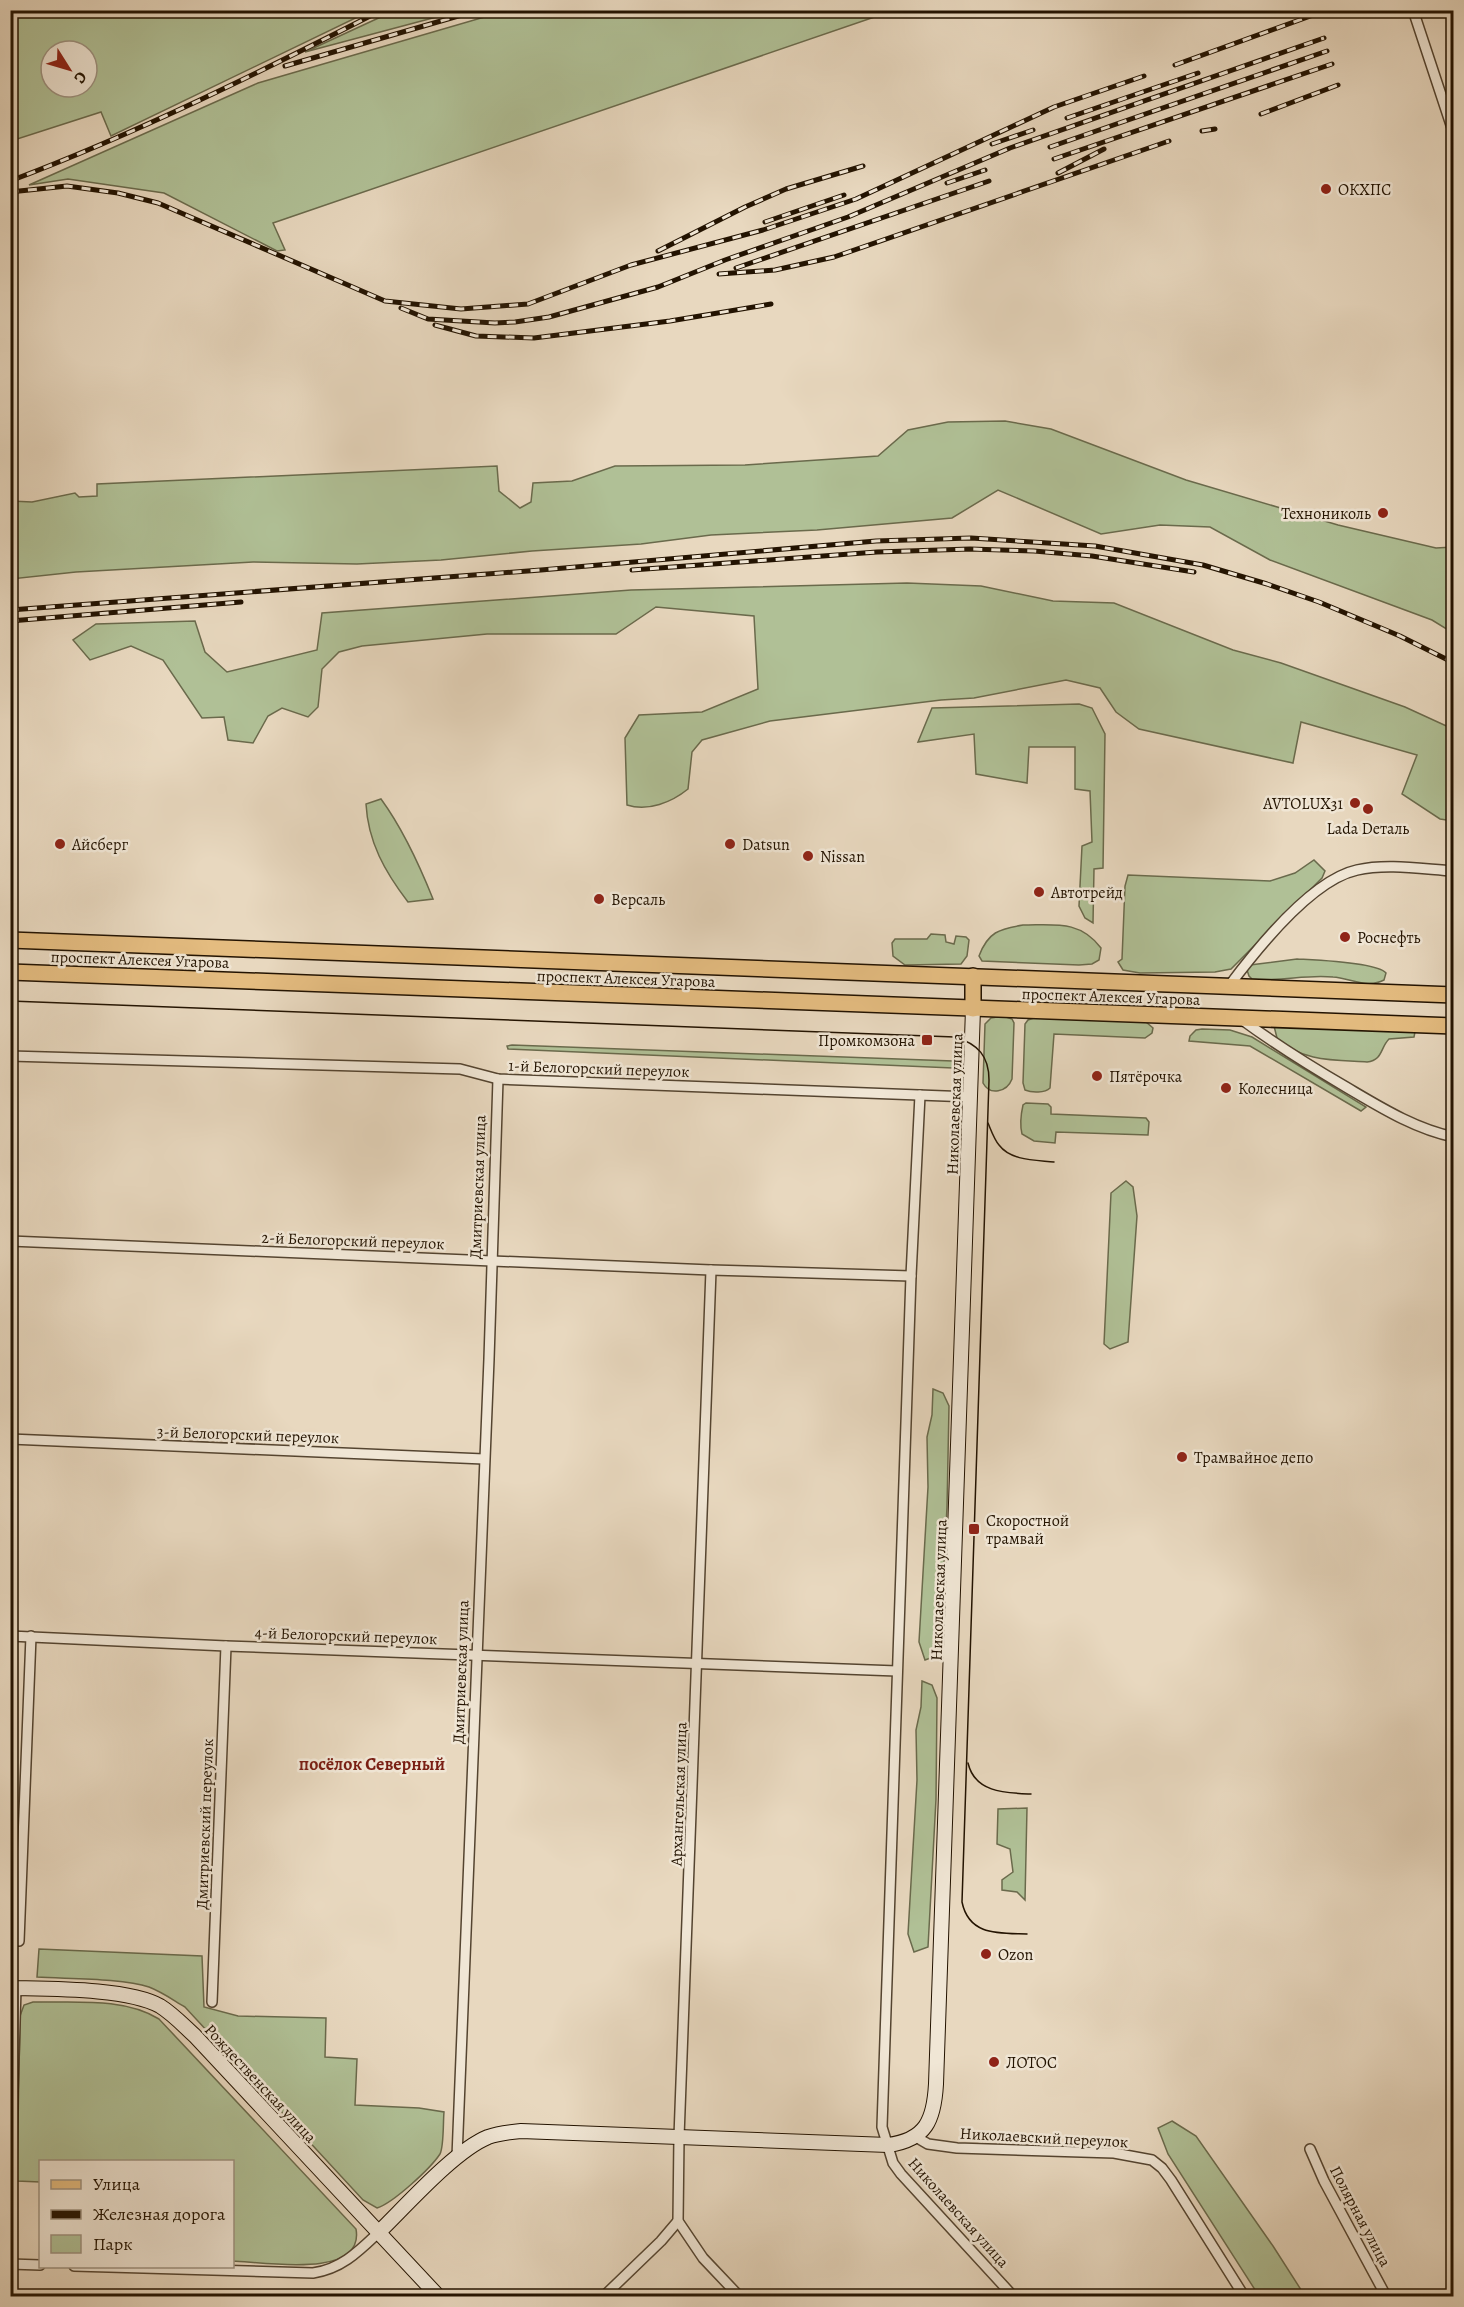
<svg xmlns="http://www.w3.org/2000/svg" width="1464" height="2307" font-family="Alegreya,serif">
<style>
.green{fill:#b0c096;stroke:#6a6a4c;stroke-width:1.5;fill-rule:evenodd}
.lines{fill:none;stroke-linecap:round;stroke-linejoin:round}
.street-casing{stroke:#544430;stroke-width:12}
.secondary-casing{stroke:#231301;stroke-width:16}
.primary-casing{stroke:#231301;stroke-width:18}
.street{stroke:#f0e6d5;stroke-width:9}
.secondary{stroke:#f0e6d5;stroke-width:14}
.primary{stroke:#e4bc80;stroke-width:15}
.tram{stroke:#231301;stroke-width:1.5}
.rail-casing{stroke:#231301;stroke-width:5}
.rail{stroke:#f0e6d5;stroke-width:3;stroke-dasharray:9;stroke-linecap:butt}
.poi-dot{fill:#8f2418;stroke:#f0e6d5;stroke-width:2}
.labels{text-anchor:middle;stroke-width:5;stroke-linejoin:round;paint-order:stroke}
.poi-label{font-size:16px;fill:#231301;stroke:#f0e6d5;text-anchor:start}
.street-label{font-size:16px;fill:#231301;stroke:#f0e6d5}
.neighbourhood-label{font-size:18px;font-weight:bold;fill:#7a1f14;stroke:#f0e6d5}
</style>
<rect width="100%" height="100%" fill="#e8d8bf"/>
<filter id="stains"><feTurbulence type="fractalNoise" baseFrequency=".00333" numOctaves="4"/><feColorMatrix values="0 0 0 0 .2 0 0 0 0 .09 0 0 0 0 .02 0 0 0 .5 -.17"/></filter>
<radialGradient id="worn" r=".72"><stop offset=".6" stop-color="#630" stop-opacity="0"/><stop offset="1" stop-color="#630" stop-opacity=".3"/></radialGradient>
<!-- green -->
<g class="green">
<path d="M11 10H370V11L111 136 101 112 11 141ZM51 51H87V87H51Z"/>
<path d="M394 11H459L305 52 385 15Z"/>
<path d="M505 11H892L273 223 285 250 277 251 164 193 68 179 29 185 258 83Z"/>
<path d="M1005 421 1051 429 1186 480 1338 525 1436 548 1453 547V633L1432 620 1270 560 1210 527 1160 525 1101 534 998 490 952 518 817 530 711 535 641 544 532 551 441 560 357 564 253 562 76 572 11 579V501L32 502 75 493 79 497 97 496V484L497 466 499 491 520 508 531 502 533 483 572 481 615 466 745 465 878 456 908 430 948 422Z"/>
<path d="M907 583 981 586 1053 601 1114 603 1233 650 1281 663 1405 707 1453 729V821L1440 819 1402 794 1417 755 1301 722 1293 763 1139 729 1116 712 1100 688 1066 680 974 698 941 700 770 721 702 740 692 752 688 789C672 802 648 812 627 805L625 738 639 715 702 712 758 689 754 616 656 607 616 634H487L362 646 339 652 322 669 318 707 308 717 282 708 268 716 253 743 228 740 224 717 202 718 163 660 131 646 90 660 73 640 96 624 195 621 205 652 227 672 317 650 322 613 631 590Z"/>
<path d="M1079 704 1092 708 1105 734 1103 868 1094 869 1093 923 1085 918 1079 906 1082 846 1092 842 1090 791 1075 789V747H1029L1027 783 976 774 974 734 918 742 932 708Z"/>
<path d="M381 799C403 829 419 864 433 899L408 902C385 872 368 842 366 804Z"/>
<path d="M1314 860 1325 871 1322 878 1231 969 1215 972 1140 973 1123 970 1118 962 1122 959 1125 886 1128 875 1270 881 1295 873Z"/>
<path d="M1023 925C1055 925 1080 920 1101 948L1099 960 1092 964 1079 965 982 961 979 956C988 932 999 929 1023 925Z"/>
<path d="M931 934 945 935 946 942 954 944 956 936 966 937 969 940 967 956 961 964 905 965 893 956 892 943 895 939H927Z"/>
<path d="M1297 959C1314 960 1376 962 1386 973L1384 980C1367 989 1350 978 1333 977 1305 974 1282 982 1252 979L1249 976 1247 970 1250 965Z"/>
<path d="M1003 1016 1012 1019 1014 1023 1012 1079C1007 1092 990 1096 983 1083L985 1024 991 1018Z"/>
<path d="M1034 1018 1146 1022 1153 1028 1152 1033 1145 1038 1054 1034 1050 1088C1045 1093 1032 1093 1025 1090L1023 1083 1025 1024 1028 1020Z"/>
<path d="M1274 1026 1415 1032 1414 1037 1389 1039C1380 1048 1383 1060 1367 1062 1335 1060 1302 1062 1277 1038Z"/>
<path d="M1202 1029 1230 1030 1252 1037 1366 1107 1361 1111 1250 1046 1189 1041 1190 1036 1196 1030Z"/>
<path d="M512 1045 953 1061 957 1064 953 1068 508 1049 507 1046Z"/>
<path d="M1026 1103 1048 1104 1051 1107V1114L1146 1118 1149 1122 1148 1135 1056 1132 1055 1143 1034 1141 1022 1134C1020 1126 1021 1114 1023 1105Z"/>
<path d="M1126 1181 1133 1187 1137 1216 1128 1342 1110 1349 1104 1344 1111 1193Z"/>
<path d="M933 1389 943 1393 949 1406 947 1507 939 1655 925 1660 919 1642 928 1487 927 1437 932 1415Z"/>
<path d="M922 1681 932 1685 937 1698 936 1799 928 1947 914 1952 908 1934 917 1780 916 1730 921 1707Z"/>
<path d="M1027 1808 1025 1900 1017 1892 1002 1890V1880L1013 1872 1010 1849 997 1844 998 1809Z"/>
<path d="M39 1949 202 1956 204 2007 238 2016 326 2018 325 2057 357 2059 355 2105 419 2108 444 2112C443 2122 444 2146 440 2154 430 2169 393 2203 377 2208L363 2200 185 2007C173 2000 162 1992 149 1987 123 1978 67 1979 37 1977Z"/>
<path d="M33 2002C74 2003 123 1997 159 2019L356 2229C365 2280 262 2262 233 2261L232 2162H40V2182L17 2181 20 2016 24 2005Z"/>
<path d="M1172 2121 1196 2136 1273 2246 1305 2296H1259L1168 2154 1158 2128Z"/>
</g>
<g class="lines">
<!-- street casing -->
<g class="street-casing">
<g id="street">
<path d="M1413 10 1454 134"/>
<path d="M1229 986C1256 950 1311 880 1357 870 1387 863 1422 869 1454 871"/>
<path d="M1241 1019C1275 1044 1310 1066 1346 1087 1380 1107 1415 1129 1454 1137"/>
<path d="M10 1056 460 1069 498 1079 971 1097"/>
<path d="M920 1095 911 1276 882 2127 893 2163 901 2174 1013 2296"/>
<path d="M10 1241 711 1270 911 1276"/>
<path d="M711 1270 679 2137 678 2221 703 2258 739 2296"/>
<path d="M10 1439 484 1459"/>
<path d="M10 1636 226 1646 897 1671"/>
<path d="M19 1941 31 1636"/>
<path d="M212 2002 226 1646"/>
<path d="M916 2137 928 2144 957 2148 1114 2153 1152 2160 1162 2168 1171 2180 1244 2296"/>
<path d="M1310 2149 1324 2181 1386 2296"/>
<path d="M457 2157 489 1359 498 1079"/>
<path d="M10 2194 16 1988"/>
<path d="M10 2264 40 2265"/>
<path d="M74 2266 313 2273C341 2269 358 2252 378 2233"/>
<path d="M604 2296 661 2241 678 2221"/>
</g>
</g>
<!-- secondary casing -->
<g class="secondary-casing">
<g id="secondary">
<path d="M10 1988C49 1989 128 1988 160 2006 173 2014 184 2026 195 2036L438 2296"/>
<path d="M378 2233C406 2206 454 2151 488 2137 499 2133 510 2132 521 2131L888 2145C926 2140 934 2120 936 2084L973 1009"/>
</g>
</g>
<!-- primary casing -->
<g class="primary-casing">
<g id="primary">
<path d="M10 940 1454 995"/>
<path d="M10 972 1454 1026"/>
<path d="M973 976V1009"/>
</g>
</g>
<!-- street -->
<use href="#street" class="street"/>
<!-- secondary -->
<use href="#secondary" class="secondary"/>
<!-- primary -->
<use href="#primary" class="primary"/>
<!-- tram -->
<g class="tram">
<path d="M10 1001 955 1037C978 1044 989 1056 989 1080L962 1902C969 1936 999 1933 1027 1934"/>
<path d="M988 1123C991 1130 994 1139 999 1145 1011 1161 1036 1160 1054 1162"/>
<path d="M968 1763C975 1793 1006 1793 1031 1794"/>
</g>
<!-- rail casing -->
<g class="rail-casing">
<g id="rail">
<path d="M1175 65 1316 14"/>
<path d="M285 66 479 10"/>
<path d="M1261 114 1338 85"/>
<path d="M1067 118 1198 73"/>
<path d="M1202 131 1215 129"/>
<path d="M992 144 1033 130"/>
<path d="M1050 147 1327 51"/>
<path d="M1054 159 1332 64"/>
<path d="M1058 173 1104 149"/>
<path d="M10 181C138 133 260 72 382 10"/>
<path d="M947 183 985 170"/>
<path d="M10 192 67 186 118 193 158 203 385 301 461 309 528 304 631 265 763 230 856 199 1054 107 1144 76"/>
<path d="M765 222 844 195"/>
<path d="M658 251 745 207 786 189 863 166"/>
<path d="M736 268 989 181"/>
<path d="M719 274 775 270 834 257 1169 141"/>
<path d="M401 308 428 319 495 323 515 322 549 317 658 287 725 260 848 217 1010 148 1324 38"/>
<path d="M435 325 476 336 534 338 670 321 771 304"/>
<path d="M632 570 877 552 970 549 1034 551 1092 556 1194 572"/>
<path d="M10 610 541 570 876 541 971 538 1095 546 1203 565 1267 584 1319 602 1400 636 1454 663"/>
<path d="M10 621 241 602"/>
</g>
</g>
<!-- rail -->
<use href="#rail" class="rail"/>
</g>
<!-- markers -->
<g class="poi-dot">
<circle cx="1326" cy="189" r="6"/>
<circle cx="1383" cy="513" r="6"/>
<circle cx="1355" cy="803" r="6"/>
<circle cx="1368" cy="809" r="6"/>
<circle cx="60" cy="844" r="6"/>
<circle cx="730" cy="844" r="6"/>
<circle cx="808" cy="856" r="6"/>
<circle cx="1039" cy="892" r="6"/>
<circle cx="599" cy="899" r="6"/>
<circle cx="1345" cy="937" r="6"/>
<rect x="921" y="1034" width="12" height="12" rx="3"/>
<circle cx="1097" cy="1076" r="6"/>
<circle cx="1226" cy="1088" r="6"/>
<circle cx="1182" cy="1457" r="6"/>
<rect x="968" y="1523" width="12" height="12" rx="3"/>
<circle cx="986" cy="1954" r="6"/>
<circle cx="994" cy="2062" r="6"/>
</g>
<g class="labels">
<!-- poi labels -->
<g class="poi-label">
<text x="1338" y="195">ОКХПС</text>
<text x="1371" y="519" text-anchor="end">Технониколь</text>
<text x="1343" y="809" text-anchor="end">AVTOLUX31</text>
<text x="1368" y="834" text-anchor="middle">Lada Dеталь</text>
<text x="72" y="850">Айсберг</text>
<text x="742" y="850">Datsun</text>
<text x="820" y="862">Nissan</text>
<text x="1051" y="898">Автотрейд</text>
<text x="611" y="905">Версаль</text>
<text x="1357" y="943">Роснефть</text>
<text x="915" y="1046" text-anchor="end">Промкомзона</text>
<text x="1109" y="1082">Пятёрочка</text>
<text x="1238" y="1094">Колесница</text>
<text x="1194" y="1463">Трамвайное депо</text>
<text x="986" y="1526">Скоростной<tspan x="986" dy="18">трамвай</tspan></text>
<text x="998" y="1960">Ozon</text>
<text x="1006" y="2068">ЛОТОС</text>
</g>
<!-- street labels -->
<g class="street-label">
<text transform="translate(140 959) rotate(2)" y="6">проспект Алексея Угарова</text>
<text transform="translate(626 978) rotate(2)" y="6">проспект Алексея Угарова</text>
<text transform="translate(1111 996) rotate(2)" y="6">проспект Алексея Угарова</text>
<text transform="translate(599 1068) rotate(2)" y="6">1-й Белогорский переулок</text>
<text transform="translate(954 1104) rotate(-88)" y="6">Николаевская улица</text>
<text transform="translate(477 1187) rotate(-88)" y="6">Дмитриевская улица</text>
<text transform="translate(353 1240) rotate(2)" y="6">2-й Белогорский переулок</text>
<text transform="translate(248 1434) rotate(2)" y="6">3-й Белогорский переулок</text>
<text transform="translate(938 1590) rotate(-88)" y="6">Николаевская улица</text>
<text transform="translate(346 1635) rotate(2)" y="6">4-й Белогорский переулок</text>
<text transform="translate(460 1672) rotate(-88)" y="6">Дмитриевская улица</text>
<text transform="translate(678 1794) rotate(-88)" y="6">Архангельская улица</text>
<text transform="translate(204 1824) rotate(-88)" y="6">Дмитриевский переулок</text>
<text transform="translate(261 2083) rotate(47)" y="6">Рождественская улица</text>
<text transform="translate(1044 2137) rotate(3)" y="6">Николаевский переулок</text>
<text transform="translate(959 2212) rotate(48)" y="6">Николаевская улица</text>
<text transform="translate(1361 2216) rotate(62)" y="6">Полярная улица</text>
</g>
<!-- neighbourhood labels -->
<g class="neighbourhood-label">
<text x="372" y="1770">посёлок Северный</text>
</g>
</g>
<!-- margin -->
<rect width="1464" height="2307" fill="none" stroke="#e8d8bf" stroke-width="36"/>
<rect x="12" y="12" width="1440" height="2283" fill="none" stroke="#231301" stroke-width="3"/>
<rect x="18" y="18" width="1428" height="2271" fill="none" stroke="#231301" stroke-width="1.5"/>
<!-- legend -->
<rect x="39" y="2160" width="195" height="108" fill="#f0e6d5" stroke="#9e9280" stroke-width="1.5"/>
<rect x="51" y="2180" width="30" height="9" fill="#e4bc80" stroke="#9e9280" stroke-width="1.5"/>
<text x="93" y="2190" font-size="18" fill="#231301">Улица</text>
<rect x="51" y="2210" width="30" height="9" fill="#231301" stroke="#9e9280" stroke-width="1.5"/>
<text x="93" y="2220" font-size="18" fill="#231301">Железная дорога</text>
<rect x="51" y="2235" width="30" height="18" fill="#b0c096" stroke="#9e9280" stroke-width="1.5"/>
<text x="93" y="2250" font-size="18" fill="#231301">Парк</text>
<!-- north arrow -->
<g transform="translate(69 69) rotate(127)"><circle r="28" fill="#f0e6d5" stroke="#9e9280" stroke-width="1.5"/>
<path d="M0-4.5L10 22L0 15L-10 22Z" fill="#8f2418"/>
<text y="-9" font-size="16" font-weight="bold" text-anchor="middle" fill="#231301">С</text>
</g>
<rect width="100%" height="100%" filter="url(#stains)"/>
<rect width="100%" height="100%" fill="url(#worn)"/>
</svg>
